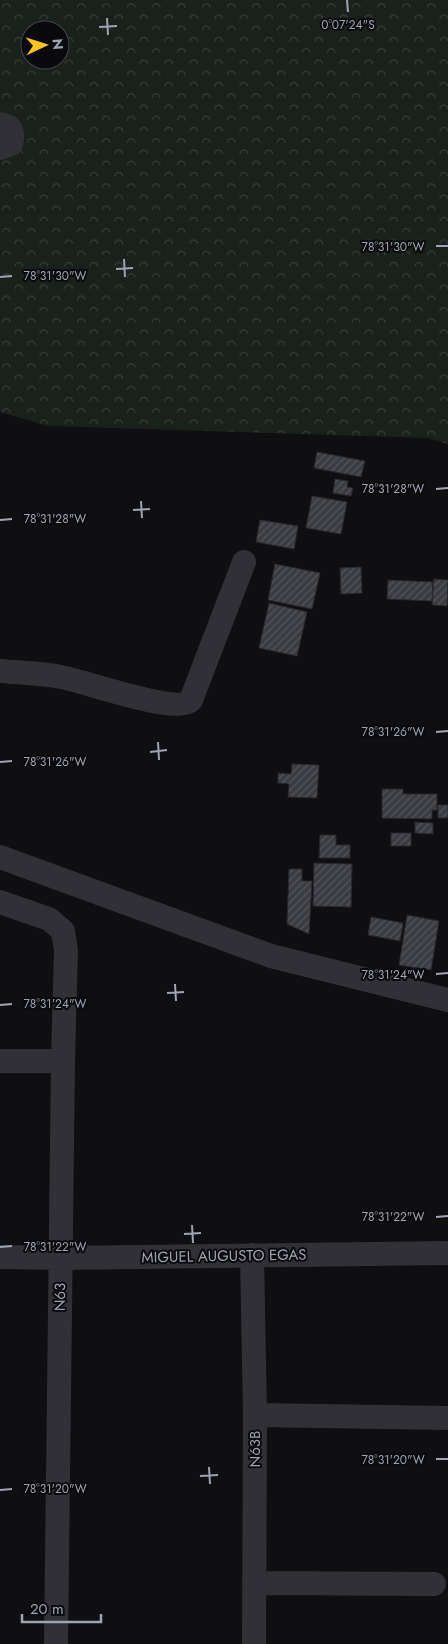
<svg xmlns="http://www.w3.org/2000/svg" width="448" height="1644" font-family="Jost,sans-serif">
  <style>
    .forest { fill: url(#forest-crowns); fill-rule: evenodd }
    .building { fill: url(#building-hatch); stroke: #29292d }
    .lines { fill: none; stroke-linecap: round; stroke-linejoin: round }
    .street { stroke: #303036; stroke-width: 24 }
    .ticks { fill: none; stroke: #9fa3b3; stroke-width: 2 }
    .labels { text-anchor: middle; stroke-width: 4; stroke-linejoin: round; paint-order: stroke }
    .street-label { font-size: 15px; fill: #9fa3b3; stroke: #0a0a0c }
    .ticks-label { font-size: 12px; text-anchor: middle; fill: #9fa3b3; stroke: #0a0a0c; stroke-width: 4; stroke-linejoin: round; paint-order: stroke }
  </style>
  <defs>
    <pattern id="forest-crowns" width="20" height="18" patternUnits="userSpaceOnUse" patternTransform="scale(1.25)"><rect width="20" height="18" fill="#19211b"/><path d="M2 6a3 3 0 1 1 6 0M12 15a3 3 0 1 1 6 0" fill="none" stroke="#373e3a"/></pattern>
    <pattern id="building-hatch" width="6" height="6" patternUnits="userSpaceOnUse" patternTransform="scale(1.25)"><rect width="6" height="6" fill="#3b3c41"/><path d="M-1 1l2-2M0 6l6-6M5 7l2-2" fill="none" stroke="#54555a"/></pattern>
  </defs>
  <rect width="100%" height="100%" fill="#0f0f11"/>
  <path class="forest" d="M 0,0 L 448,0 L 448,444 L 427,438 L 48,426 L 0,412 ZM 30,30 L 60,30 L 60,60 L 30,60 Z"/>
  <path class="building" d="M 317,452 L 365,461 L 361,477 L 314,468 Z
    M 335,479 L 348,481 L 347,487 L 353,488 L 351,496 L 333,493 Z
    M 312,496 L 347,502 L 341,534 L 306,528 Z
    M 260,520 L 298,526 L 294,549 L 256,542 Z
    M 275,564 L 320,573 L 312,609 L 268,600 Z
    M 361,567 L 362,593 L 341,594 L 340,568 Z
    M 434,579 L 448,580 L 447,606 L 432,605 Z
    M 388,580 L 433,582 L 432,601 L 387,599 Z
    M 269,603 L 307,612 L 297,656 L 259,648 Z
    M 292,764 L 319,765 L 317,798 L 288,797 L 289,784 L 278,783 L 278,773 L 291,774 Z
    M 382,789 L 403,789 L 403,794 L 437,794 L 437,810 L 432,810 L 432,819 L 382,818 Z
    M 438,805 L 448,805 L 448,818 L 438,818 Z
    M 415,822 L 433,823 L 433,834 L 415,833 Z
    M 391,833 L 411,833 L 411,846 L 391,846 Z
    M 320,835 L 336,835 L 336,845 L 350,845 L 350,858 L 319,858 Z
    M 314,863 L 352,864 L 351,907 L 313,906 Z
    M 289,869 L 302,869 L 302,881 L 312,881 L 309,934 L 287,924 Z
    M 407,915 L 439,921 L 431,970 L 399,965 Z
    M 371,917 L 403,923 L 400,941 L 368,935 Z"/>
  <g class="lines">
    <path class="street" d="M 0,124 L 9,127 C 13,133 13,137 11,144 L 0,148
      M 0,671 C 20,673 41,673 61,677 C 84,681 176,715 191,700 L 244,562
      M 0,857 L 271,956 L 448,1000
      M 0,902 L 49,919 L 63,931 L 66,950 L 63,1061 L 56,1644
      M 0,1061 L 63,1061
      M 252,1255 L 255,1415 L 254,1644
      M 0,1257 L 61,1258 L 448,1253
      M 255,1415 L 448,1418
      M 254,1583 L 434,1584"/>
  </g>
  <path class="ticks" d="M 347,0 L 348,12M 107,18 L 108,35M 99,27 L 117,26M 436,246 L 448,246M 124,259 L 125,277M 116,269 L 133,268M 0,277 L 12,276M 436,489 L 448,488M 141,501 L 142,518M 133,510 L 150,509M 0,520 L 12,519M 436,732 L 448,731M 158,742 L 159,760M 150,752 L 167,750M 0,762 L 12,761M 436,974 L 448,973M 175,984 L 176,1001M 167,993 L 184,992M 0,1005 L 12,1004M 436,1217 L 448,1216M 192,1225 L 193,1243M 184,1234 L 201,1233M 0,1247 L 12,1246M 436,1459 L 448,1459M 209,1467 L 210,1484M 200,1476 L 218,1475M 0,1490 L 12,1489"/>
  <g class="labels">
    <g class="street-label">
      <text transform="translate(224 1256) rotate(-1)" y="5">MIGUEL AUGUSTO EGAS</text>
      <text transform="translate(60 1297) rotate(-89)" y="5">N63</text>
      <text transform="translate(255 1449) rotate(-90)" y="5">N63B</text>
    </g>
  </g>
  <g class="ticks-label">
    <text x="348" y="29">0°07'24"S</text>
    <text x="393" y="251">78°31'30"W</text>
    <text x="55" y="280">78°31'30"W</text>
    <text x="393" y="493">78°31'28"W</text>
    <text x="55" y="523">78°31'28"W</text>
    <text x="393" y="736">78°31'26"W</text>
    <text x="55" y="766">78°31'26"W</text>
    <text x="393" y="979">78°31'24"W</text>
    <text x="55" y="1008">78°31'24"W</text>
    <text x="393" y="1221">78°31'22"W</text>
    <text x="55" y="1251">78°31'22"W</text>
    <text x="393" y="1464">78°31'20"W</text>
    <text x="55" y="1493">78°31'20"W</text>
  </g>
  <g transform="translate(45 45) rotate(86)"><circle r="24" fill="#0a0a0c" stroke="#46474f"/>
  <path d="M0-4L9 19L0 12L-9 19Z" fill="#ffc619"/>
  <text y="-8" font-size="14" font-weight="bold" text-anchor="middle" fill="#9fa3b3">N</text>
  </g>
  <path d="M22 1614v8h79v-8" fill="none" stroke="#9fa3b3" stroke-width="2.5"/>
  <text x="30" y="1614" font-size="15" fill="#9fa3b3" stroke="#0a0a0c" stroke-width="4" paint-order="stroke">20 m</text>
</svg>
